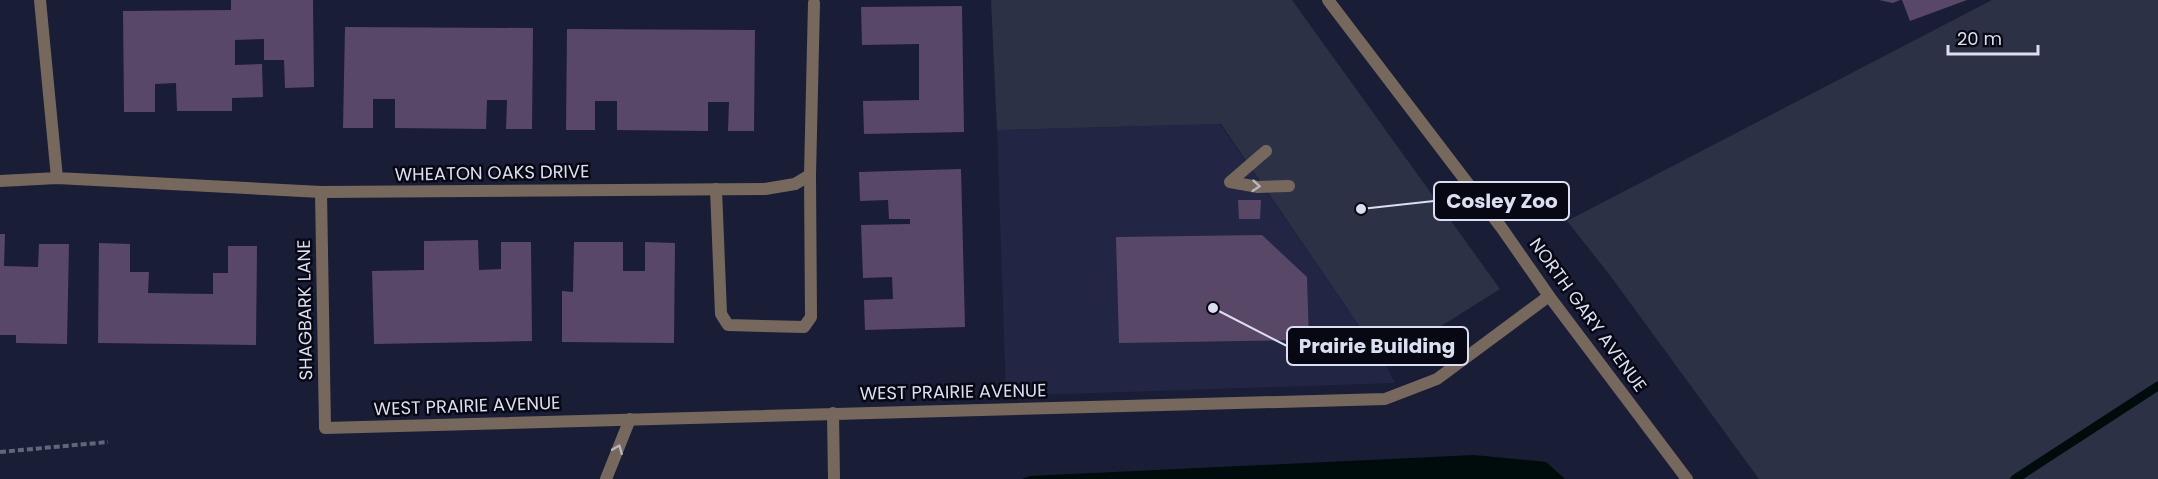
<svg xmlns="http://www.w3.org/2000/svg" width="2158" height="479" font-family="Poppins,sans-serif">
  <style>
    .built { fill: #222544 }
    .green { fill: #2d3145 }
    .water { fill: #000b0c }
    .lines { fill: none; stroke-linecap: round; stroke-linejoin: round }
    .stream { stroke: #000b0c; stroke-width: 9 }
    .building { fill: #594767 }
    .path { stroke: #62667c; stroke-width: 4; stroke-dasharray: 6 3; stroke-linecap: butt }
    .service { stroke: #77685d; stroke-width: 12 }
    .minor { stroke: #77685d; stroke-width: 12 }
    .tertiary { stroke: #77685d; stroke-width: 12 }
    .oneway { stroke: #b8b5bd }
    .labels { text-anchor: middle; stroke-width: 5; stroke-linejoin: round; paint-order: stroke }
    .street-label { font-size: 18px; fill: #dbdff0; stroke: #070813 }
    .leader { fill: none; stroke: #dbdff0; stroke-width: 2 }
    .callout-dot { fill: #dbdff0; stroke: #070813; stroke-width: 2 }
    .callout { fill: #070813; stroke: #dbdff0; stroke-width: 2 }
    .callout-label { font-size: 20px; text-anchor: middle; font-weight: bold; fill: #dbdff0 }
  </style>
  <rect width="100%" height="100%" fill="#1a1d36"/>
  <path class="built" d="M 1220,124 L 1384,362 L 1395,383 L 1006,396 L 997,130 Z"/>
  <path class="green" d="M 991,0 L 1292,0 L 1500,289 L 1384,362 L 1221,124 L 997,130 Z
    M 1992,0 L 2158,0 L 2158,479 L 1759,479 L 1609,274 L 1567,221 Z"/>
  <path class="water" d="M 1474,455 L 1546,462 L 1565,479 L 1022,479 L 1030,476 Z"/>
  <g class="lines">
    <path class="stream" d="M 2015,479 L 2158,386"/>
  </g>
  <path class="building" d="M 231,0 L 313,0 L 314,87 L 285,88 L 284,60 L 264,60 L 264,39 L 235,40 L 235,65 L 262,64 L 263,97 L 232,98 L 232,111 L 177,111 L 176,83 L 155,84 L 155,112 L 124,112 L 123,11 L 231,10 Z
    M 1879,0 L 1900,0 L 1893,3 Z
    M 1902,0 L 1967,0 L 1910,21 Z
    M 962,6 L 964,132 L 864,134 L 863,101 L 919,100 L 919,44 L 862,45 L 861,7 Z
    M 345,27 L 533,28 L 532,129 L 506,129 L 507,100 L 487,100 L 486,129 L 395,128 L 395,99 L 373,99 L 373,128 L 343,128 Z
    M 567,29 L 755,30 L 754,131 L 728,131 L 729,102 L 708,102 L 708,131 L 617,130 L 617,101 L 595,101 L 595,130 L 566,130 Z
    M 961,169 L 965,327 L 865,330 L 864,300 L 893,299 L 892,277 L 863,278 L 861,225 L 910,224 L 910,219 L 889,219 L 888,200 L 860,201 L 859,172 Z
    M 1238,200 L 1261,200 L 1260,219 L 1239,219 Z
    M 0,234 L 5,234 L 4,266 L 38,267 L 39,244 L 69,244 L 67,344 L 16,343 L 16,335 L 0,335 Z
    M 1262,235 L 1307,277 L 1309,340 L 1119,343 L 1116,237 Z
    M 478,240 L 479,270 L 501,269 L 501,242 L 531,242 L 532,341 L 374,344 L 372,271 L 424,270 L 424,241 Z
    M 574,242 L 623,242 L 623,271 L 645,271 L 645,242 L 675,243 L 674,343 L 562,342 L 562,291 L 573,292 Z
    M 99,243 L 130,244 L 130,272 L 149,272 L 148,293 L 213,294 L 213,273 L 228,273 L 228,246 L 257,246 L 256,345 L 98,343 Z"/>
  <g class="lines">
    <path class="path" d="M 0,452 L 108,442"/>
    <path class="service" d="M 1266,151 L 1230,182 L 1258,187 L 1289,186
      M 716,189 L 721,314 L 728,325 L 804,327 L 811,317 L 810,175
      M 606,479 L 630,419"/>
    <path class="minor" d="M 40,0 L 57,178
      M 0,181 L 57,178 L 321,192 L 765,189 L 795,184 L 810,175 L 814,3
      M 321,192 L 325,428 L 1385,399 L 1437,379 L 1549,296
      M 833,413 L 834,479"/>
    <path class="tertiary" d="M 1328,0 L 1501,227 L 1549,296 L 1687,479"/>
  </g>
  <defs><path id="oneway-chevron" d="M-2-3.5L2.5 0L-2 3.5" fill="none" stroke-width="1.6" stroke-linecap="round" stroke-linejoin="round" transform="scale(1.5)"/></defs>
  <g class="oneway">
    <use href="#oneway-chevron" transform="translate(1256 186) rotate(5)"/>
    <use href="#oneway-chevron" transform="translate(618 449) rotate(-68)"/>
  </g>
  <g class="labels">
    <g class="street-label">
      <text transform="translate(492 173) rotate(-1)" y="6">WHEATON OAKS DRIVE</text>
      <text transform="translate(305 310) rotate(-91)" y="6">SHAGBARK LANE</text>
      <text transform="translate(1588 315) rotate(54)" y="6">NORTH GARY AVENUE</text>
      <text transform="translate(953 392) rotate(-1)" y="6">WEST PRAIRIE AVENUE</text>
      <text transform="translate(467 406) rotate(-2)" y="6">WEST PRAIRIE AVENUE</text>
    </g>
  </g>
  <path class="leader" d="M1361 209L1434 201M1213 308L1287 346"/>
  <g class="callout-dot">
    <circle cx="1361" cy="209" r="6"/>
    <circle cx="1213" cy="308" r="6"/>
  </g>
  <g class="callout">
    <rect x="1434" y="182" width="135" height="38" rx="6"/>
    <rect x="1287" y="327" width="181" height="38" rx="6"/>
  </g>
  <g class="callout-label">
    <text x="1502" y="208">Cosley Zoo</text>
    <text x="1377" y="353">Prairie Building</text>
  </g>
  <path d="M1948 45v9h90v-9" fill="none" stroke="#dbdff0" stroke-width="3"/>
  <text x="1957" y="45" font-size="18" fill="#dbdff0" stroke="#070813" stroke-width="4.5" paint-order="stroke">20 m</text>
</svg>
